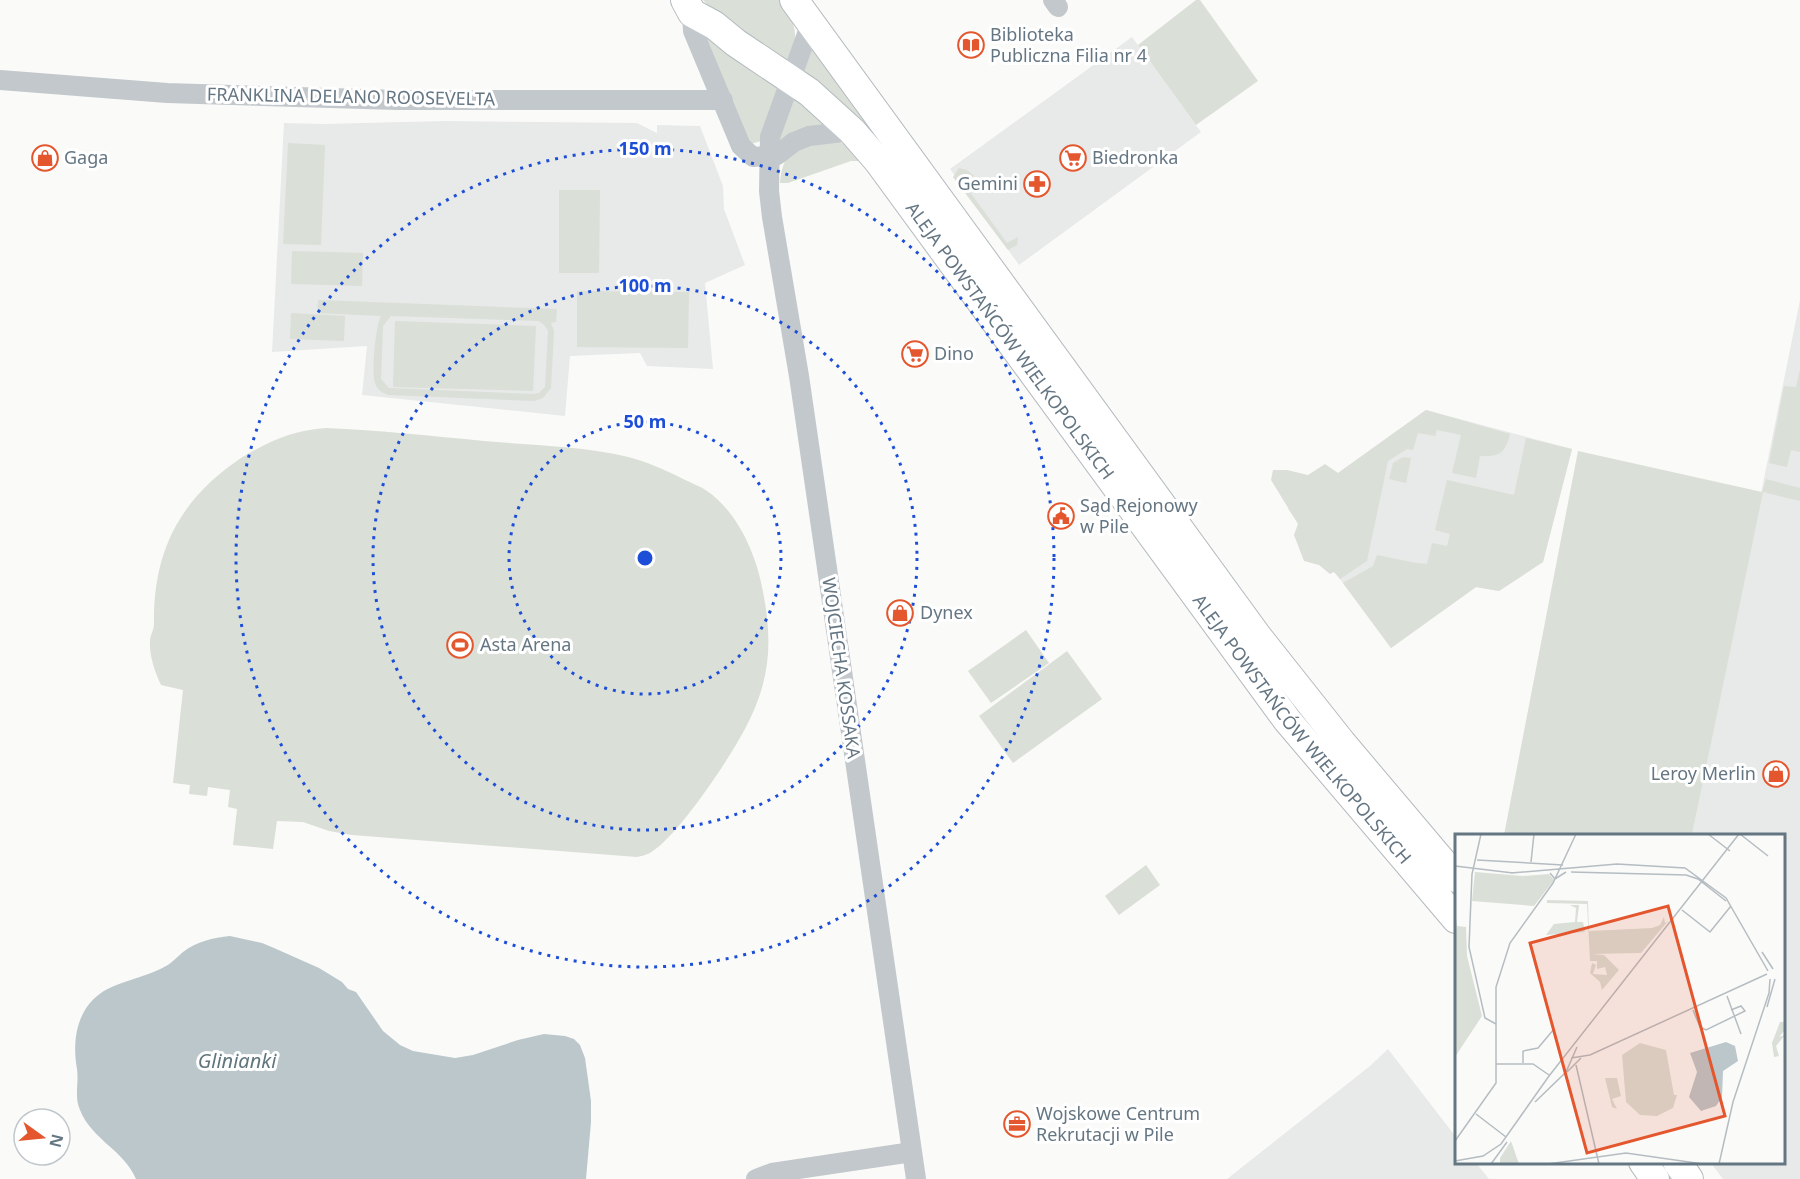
<svg xmlns="http://www.w3.org/2000/svg" width="1800" height="1179" font-family="'Noto Sans',sans-serif">
  <style>
    .built { fill: #e8e9e9 }
    .green { fill: #dadfd7; fill-rule: evenodd }
    .water { fill: #bbc7cb }
    .lines { fill: none; stroke-linecap: round; stroke-linejoin: round }
    .secondary-casing { stroke: #b3babf; stroke-width: 30 }
    .minor { stroke: #c3c8cc; stroke-width: 20 }
    .secondary { stroke: #fff; stroke-width: 28 }
    .ring { fill: none; stroke: #1d4ed8; stroke-width: 3; stroke-dasharray: 3 6 }
    .labels { text-anchor: middle; stroke-width: 6; stroke-linejoin: round; paint-order: stroke }
    .poi-label { font-size: 18px; fill: #657683; stroke: #fff; text-anchor: start }
    .street-label { font-size: 18px; fill: #657683; stroke: #fff }
    .water-label { font-size: 20px; font-style: italic; fill: #60757c; stroke: #fff }
    .inset-road { fill: none; stroke: #b5bdc2; stroke-width: 1.5 }
    .view { fill: #e4572e; fill-opacity: 0.15; stroke: #e4572e; stroke-width: 3 }
    .inset-edge { fill: none; stroke: #657683; stroke-width: 3 }
    .centre { fill: #1d4ed8; stroke: #fff; stroke-width: 3 }
    .ring-label { font-size: 18px; text-anchor: middle; font-weight: bold; fill: #1d4ed8; stroke: #fff; stroke-width: 6; stroke-linejoin: round; paint-order: stroke }
  </style>
  <rect width="100%" height="100%" fill="#fafaf8"/>
  <path class="built" d="M 1132,37 L 1201,132 L 1019,265 L 950,169 Z
    M 445,121 L 637,123 L 657,133 L 657,125 L 700,126 L 723,186 L 724,209 L 745,265 L 705,283 L 713,369 L 647,366 L 640,353 L 570,356 L 565,416 L 362,395 L 367,346 L 272,352 L 284,123 L 322,124 Z
    M 1800,300 L 1800,1179 L 1723,1179 L 1711,1163 L 1784,1162 L 1784,836 L 1692,836 Z
    M 1426,410 L 1572,449 L 1543,562 L 1499,591 L 1476,587 L 1391,648 L 1288,509 Z
    M 1388,1049 L 1456,1137 L 1456,1162 L 1476,1163 L 1489,1179 L 1227,1179 L 1370,1066 Z"/>
  <path class="green" d="M 703,0 L 782,0 C 798,30 798,33 789,66 L 716,14 Z
    M 1196,0 L 1200,0 L 1258,81 L 1196,125 L 1138,45 Z
    M 701,27 L 781,85 L 761,141 L 751,144 L 748,139 Z
    M 811,44 L 887,146 L 882,150 L 802,75 Z
    M 793,96 L 833,125 L 777,146 Z
    M 840,142 L 846,145 L 864,161 L 851,161 L 788,183 L 780,183 C 784,141 805,145 840,142 Z
    M 288,143 L 325,145 L 321,245 L 283,244 Z
    M 959,168 L 967,170 L 974,176 L 964,184 L 1007,243 L 1018,237 L 1017,245 L 1008,250 L 953,177 Z
    M 559,190 L 600,190 L 599,273 L 559,273 Z
    M 292,251 L 363,253 L 362,286 L 291,284 Z
    M 577,291 L 689,292 L 688,348 L 577,347 Z
    M 318,300 L 557,309 L 556,322 L 551,323 L 554,331 L 551,388 L 543,398 L 534,401 L 389,395 C 383,393 377,390 375,383 C 371,372 376,325 381,316 L 317,313 ZM 391,316 L 539,321 L 545,326 L 548,331 L 545,387 L 539,393 L 533,394 L 389,388 L 381,379 L 383,326 Z
    M 291,313 L 345,316 L 344,341 L 290,339 Z
    M 395,321 L 536,326 L 533,391 L 393,387 Z
    M 1800,369 L 1800,452 L 1791,450 L 1787,467 L 1769,463 L 1784,386 L 1796,387 Z
    M 1426,410 L 1510,434 C 1505,453 1500,457 1480,456 L 1476,478 L 1452,473 L 1461,435 L 1437,430 L 1435,436 L 1418,433 L 1413,450 L 1407,449 L 1388,461 L 1367,561 L 1340,579 L 1334,572 L 1330,574 L 1319,565 L 1304,561 L 1294,535 L 1298,524 L 1271,480 L 1273,470 L 1287,470 L 1308,475 L 1325,464 L 1338,473 Z
    M 326,428 C 379,430 432,436 484,441 C 528,445 582,446 624,456 C 645,461 664,469 683,479 C 691,483 700,486 707,491 C 738,512 757,556 763,592 C 774,647 769,687 741,736 C 725,765 677,837 650,853 C 646,855 641,856 637,857 L 352,835 L 329,831 L 303,822 L 277,821 L 273,849 L 233,845 L 237,809 L 228,807 L 230,790 L 208,787 L 207,796 L 189,794 L 190,785 L 173,783 L 183,690 L 161,685 C 155,672 149,656 150,641 C 150,635 154,630 154,624 C 153,551 180,499 241,458 C 269,441 294,430 326,428 Z
    M 1526,438 L 1572,449 L 1543,562 L 1499,591 L 1476,587 L 1391,648 L 1343,583 L 1373,566 L 1377,555 L 1416,563 L 1427,564 L 1432,543 L 1447,546 L 1450,534 L 1435,530 L 1447,480 L 1514,495 Z
    M 1578,451 L 1762,492 L 1766,479 L 1800,488 L 1800,501 L 1763,492 L 1692,835 L 1504,835 Z
    M 1403,457 L 1411,458 L 1406,483 L 1389,479 L 1393,463 Z
    M 1026,630 L 1049,663 L 991,703 L 968,671 Z
    M 1067,651 L 1102,699 L 1013,763 L 979,716 Z
    M 1146,865 L 1160,885 L 1119,915 L 1105,896 Z"/>
  <path class="water" d="M 230,936 L 262,943 L 274,948 L 319,968 L 342,982 L 348,989 L 356,992 L 383,1031 L 400,1045 L 413,1051 L 455,1058 L 473,1055 L 518,1040 L 544,1034 L 565,1036 L 574,1039 L 580,1045 L 585,1058 L 591,1101 L 591,1122 L 586,1179 L 136,1179 C 124,1150 92,1140 80,1110 C 74,1096 79,1084 77,1069 C 71,1035 79,1000 114,986 C 131,979 150,975 166,966 C 172,963 177,957 183,952 C 197,941 213,938 230,936 Z"/>
  <g class="lines">
    <g class="secondary-casing">
      <g id="secondary">
        <path id="s1" d="M 685,0 L 692,13 L 714,25 L 736,43 L 809,92 L 852,131 L 878,161 L 1287,720 L 1456,919"/>
        <path d="M 794,0 L 1258,637 L 1342,743 L 1456,878"/>
        <path d="M 1643,1162 L 1655,1179"/>
        <path d="M 1677,1162 L 1689,1179"/>
      </g>
    </g>
    <path class="minor" d="M 1053,0 L 1058,7
      M 692,13 L 693,31 L 741,146 L 753,157 L 777,155 L 794,142 L 809,136 L 852,131
      M 811,23 L 770,137 L 769,191 L 772,217 L 799,376 L 916,1179
      M 0,80 L 167,93 L 398,100 L 723,100
      M 756,1179 L 772,1173 L 912,1152"/>
    <use href="#secondary" class="secondary"/>
  </g>
  <g class="ring">
    <circle cx="645" cy="558" r="136"/>
    <circle cx="645" cy="558" r="272"/>
    <circle cx="645" cy="558" r="409"/>
  </g>
  <defs>
    <g id="library-ring" transform="scale(1.35)"><circle r="9.5" fill="#fff" stroke="#e4572e" stroke-width="1.5"/><path d="M-6-4Q-3-5.5-.7-3.5V5Q-3 3-6 4ZM6-4Q3-5.5 .7-3.5V5Q3 3 6 4Z" fill="#e4572e"/></g>
    <g id="shop-ring" transform="scale(1.35)"><circle r="9.5" fill="#fff" stroke="#e4572e" stroke-width="1.5"/><path d="M-5-2.5h2.3a2.7 3.5 0 0 1 5.4 0H5L5.5 6h-11ZM-1.5-2.5h3a1.5 2.3 0 0 0-3 0Z" fill="#e4572e"/></g>
    <g id="supermarket-ring" transform="scale(1.35)"><circle r="9.5" fill="#fff" stroke="#e4572e" stroke-width="1.5"/><path d="M-6-5.5h2.5l.6 2H6L4.5 2H-2.5L-4.4-4H-6ZM-1.5 3.2a1.3 1.3 0 1 0 .1 0ZM3 3.2a1.3 1.3 0 1 0 .1 0Z" fill="#e4572e"/></g>
    <g id="pharmacy-ring" transform="scale(1.35)"><circle r="9.5" fill="#fff" stroke="#e4572e" stroke-width="1.5"/><path d="M-2-6h4v4h4v4h-4v4h-4v-4h-4v-4h4Z" fill="#e4572e"/></g>
    <g id="civic-ring" transform="scale(1.35)"><circle r="9.5" fill="#fff" stroke="#e4572e" stroke-width="1.5"/><path d="M-.6-6.5H3V-4.5H.6V-3L4-1V1h2V6H-6V1h2V-1L-.6-3ZM-1.2 2.5V6h2.4V2.5Z" fill="#e4572e"/></g>
    <g id="stadium-ring" transform="scale(1.35)"><circle r="9.5" fill="#fff" stroke="#e4572e" stroke-width="1.5"/><path d="M0-5a6.5 5 0 1 0 0 10a6.5 5 0 1 0 0-10ZM-3.5-1.8h7v3.6h-7Z" fill="#e4572e"/></g>
    <g id="office-ring" transform="scale(1.35)"><circle r="9.5" fill="#fff" stroke="#e4572e" stroke-width="1.5"/><path d="M-6-3h4V-5.5h4V-3h4V5H-6ZM-1-4.5V-3h2v-1.5ZM-6 0V1H6V0Z" fill="#e4572e"/></g>
  </defs>
  <g fill-rule="evenodd">
    <use href="#library-ring" x="971" y="45"/>
    <use href="#shop-ring" x="45" y="158"/>
    <use href="#supermarket-ring" x="1073" y="158"/>
    <use href="#pharmacy-ring" x="1037" y="184"/>
    <use href="#supermarket-ring" x="915" y="354"/>
    <use href="#civic-ring" x="1061" y="516"/>
    <use href="#shop-ring" x="900" y="613"/>
    <use href="#stadium-ring" x="460" y="645"/>
    <use href="#shop-ring" x="1776" y="774"/>
    <use href="#office-ring" x="1017" y="1124"/>
  </g>
  <g class="labels">
    <g class="poi-label">
      <text x="990" y="41">Biblioteka<tspan x="990" dy="21">Publiczna Filia nr 4</tspan></text>
      <text x="64" y="164">Gaga</text>
      <text x="1092" y="164">Biedronka</text>
      <text x="1018" y="190" text-anchor="end">Gemini</text>
      <text x="934" y="360">Dino</text>
      <text x="1080" y="512">Sąd Rejonowy<tspan x="1080" dy="21">w Pile</tspan></text>
      <text x="920" y="619">Dynex</text>
      <text x="480" y="651">Asta Arena</text>
      <text x="1756" y="780" text-anchor="end">Leroy Merlin</text>
      <text x="1036" y="1120">Wojskowe Centrum<tspan x="1036" dy="21">Rekrutacji w Pile</tspan></text>
    </g>
    <g class="street-label">
      <text transform="translate(351 97) rotate(1)" y="6">FRANKLINA DELANO ROOSEVELTA</text>
      <text dy="6" stroke="none"><textPath href="#s1" startOffset="477">ALEJA POWSTAŃCÓW WIELKOPOLSKICH</textPath></text>
      <text transform="translate(841 668) rotate(82)" y="6">WOJCIECHA KOSSAKA</text>
      <text dy="6" stroke="none"><textPath href="#s1" startOffset="963">ALEJA POWSTAŃCÓW WIELKOPOLSKICH</textPath></text>
    </g>
    <g class="water-label">
      <text x="237" y="1068">Glinianki</text>
    </g>
  </g>
  <g transform="translate(1455 834)">
    <rect width="330" height="330" fill="#fafaf8"/>
    <path d="M 20,38 L 68,42 L 94,40 L 99,46 L 79,72 L 17,67 ZM 92,66 L 133,67 L 134,97 L 197,94 L 205,91 L 209,83 L 210,89 L 213,87 L 186,119 L 137,120 L 149,121 L 164,136 L 147,156 L 145,148 L 135,139 L 137,129 L 141,131 L 138,140 L 152,141 L 150,133 L 142,135 L 142,127 L 135,127 L 132,70 L 92,69 ZM 115,71 L 124,71 L 122,88 L 128,88 L 130,98 L 91,101 L 99,90 L 120,88 L 121,74 ZM 0,78 L 2,92 L 11,93 L 12,122 L 27,182 L 0,223 ZM 325,188 L 330,188 L 330,196 L 324,203 L 330,201 L 321,212 L 324,222 L 319,223 L 317,209 ZM 185,209 L 211,216 L 219,261 L 222,261 L 218,274 L 202,282 L 185,281 L 171,268 L 167,221 ZM 150,244 L 162,244 L 166,262 L 157,265 L 162,275 L 157,273 ZM 56,307 L 64,330 L 45,330 L 45,324 Z" fill="#dadfd7"/>
    <path d="M 271,208 L 280,212 L 283,227 L 268,237 L 267,263 L 261,272 L 246,277 L 234,263 L 242,238 L 235,219 Z" fill="#bbc7cb"/>
    <path class="inset-road" d="M 26,0 L 17,40 L 14,113 L 30,184 L 41,190M 253,0 L 275,17M 285,0 L 313,22M 22,26 L 108,31M 76,28 L 79,0M 0,32 L 58,39M 116,38 L 231,41 L 243,45 L 271,67M 56,39 L 162,30 L 230,34 L 271,64 L 313,137M 95,39 L 100,45 L 111,38M 227,76 L 255,98 L 276,72M 307,118 L 318,135M 272,162 L 286,200M 312,173 L 320,145M 238,176 L 245,193 L 251,196 L 290,177 L 286,172 L 276,176M 116,224 L 135,221 L 312,140M 68,229 L 68,217 L 83,214 L 99,195M 41,230 L 78,230 L 94,241M 121,231 L 144,330M 112,238 L 126,224M 80,268 L 111,238 L 122,213M 21,280 L 51,303M 0,307 L 41,249 L 41,153 L 55,109 L 98,49 L 121,0M 0,327 L 28,322 L 46,310 L 94,242 L 284,0M 36,330 L 52,308M 93,330 L 171,319 L 248,330M 264,330 L 278,268 L 314,159 L 315,145"/>
    <path class="view" d="M 213,72 L 270,282 L 132,319 L 75,109 Z"/>
    <rect width="330" height="330" class="inset-edge"/>
  </g>
  <circle cx="645" cy="558" r="9" class="centre"/>
  <g class="ring-label">
    <text x="645" y="155">150 m</text>
    <text x="645" y="292">100 m</text>
    <text x="645" y="428">50 m</text>
  </g>
  <g transform="translate(42 1137) rotate(105)"><circle r="28" fill="#ffffff" stroke="#c1c8cd" stroke-width="1.5"/>
  <path d="M0-4.5L10 22L0 15L-10 22Z" fill="#e4572e"/>
  <text y="-9" font-size="16" font-weight="bold" text-anchor="middle" fill="#657683">N</text>
  </g>
</svg>
